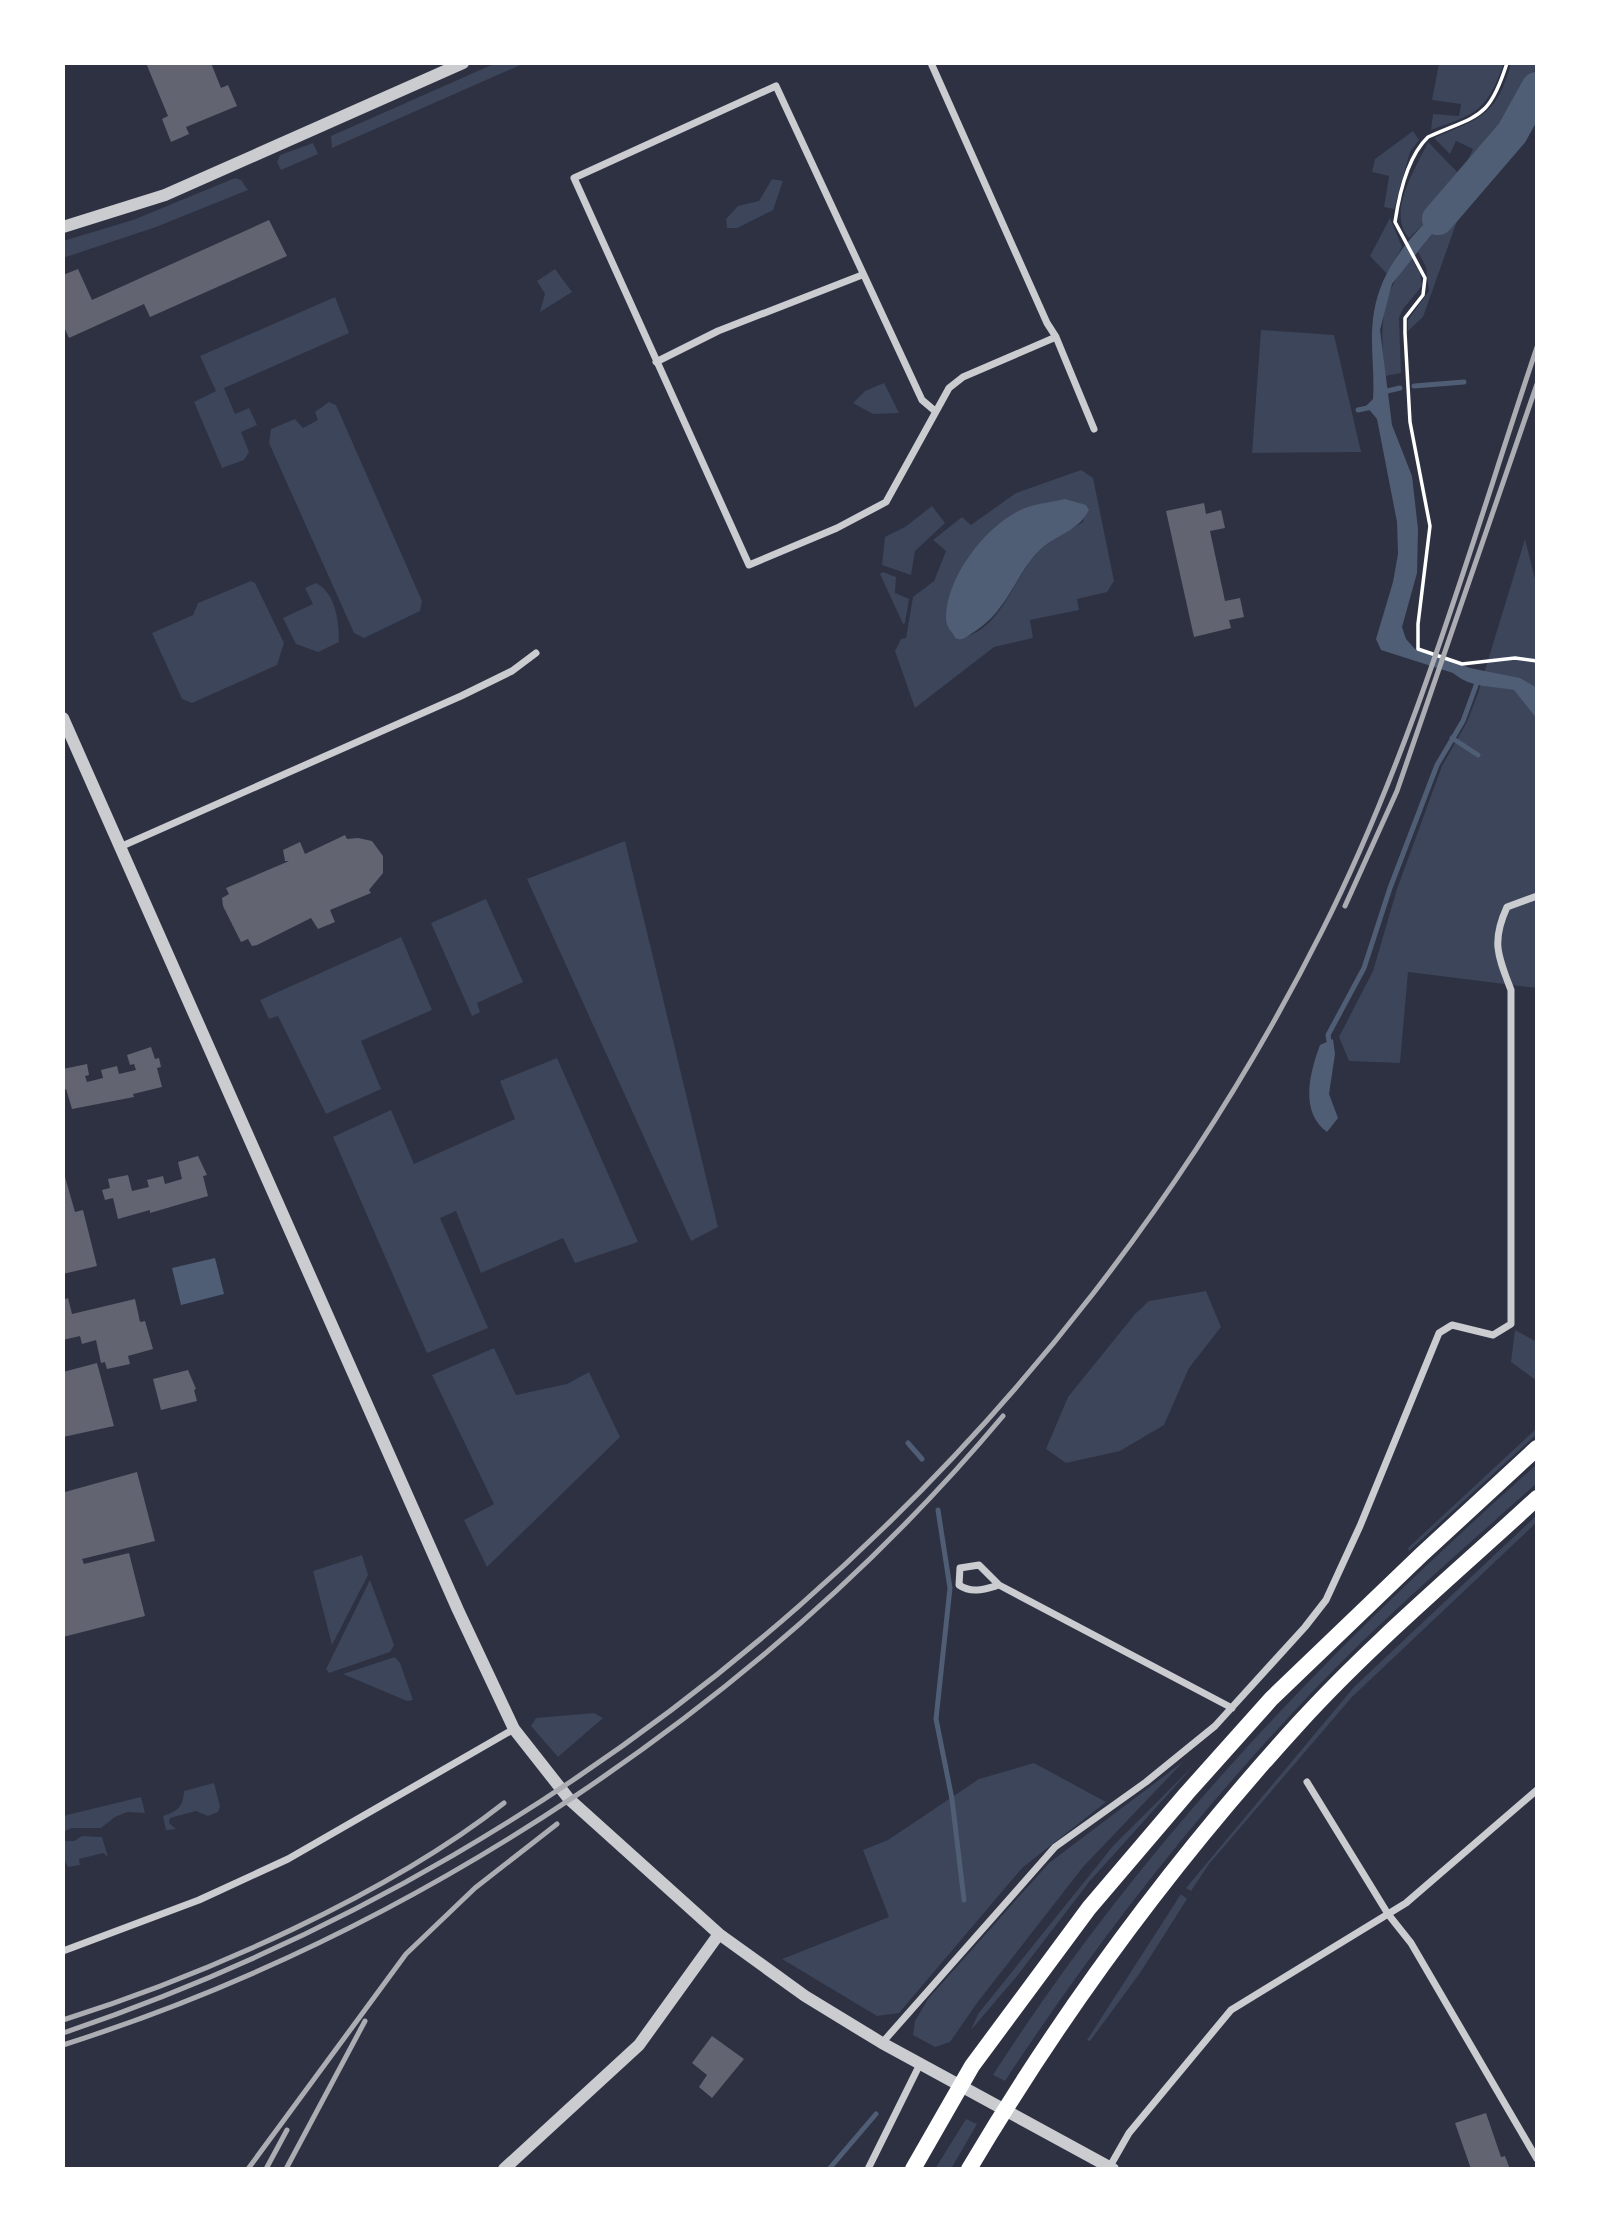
<svg xmlns="http://www.w3.org/2000/svg" width="1600" height="2232" font-family="'Nunito Sans',sans-serif">
  <style>
    .green { fill: #3c4559; fill-rule: evenodd }
    .water { fill: #4f5d75 }
    .lines { fill: none; stroke-linecap: round; stroke-linejoin: round }
    .stream { stroke: #4f5d75; stroke-width: 5 }
    .river { stroke: #4f5d75; stroke-width: 32 }
    .building { fill: #626471 }
    .path { stroke: #fff; stroke-width: 3.5 }
    .minor { stroke: #caccd0; stroke-width: 7 }
    .tertiary { stroke: #caccd0; stroke-width: 12 }
    .trunk { stroke: #fff; stroke-width: 16 }
    .rail { stroke: #abadb3; stroke-width: 5 }
  </style>
  <rect width="100%" height="100%" fill="#2d3142"/>
  <path class="green" d="M 496,63 L 525,63 L 332,148 L 331,136 Z
    M 1439,63 L 1504,63 C 1486,112 1478,113 1431,130 L 1433,114 L 1459,116 L 1461,104 L 1432,100 Z
    M 1511,63 L 1536,63 C 1528,111 1502,139 1469,173 L 1464,169 L 1473,149 L 1456,141 L 1450,154 L 1434,138 C 1480,118 1497,116 1511,63 Z
    M 1413,131 L 1419,140 L 1410,152 L 1394,209 L 1384,207 L 1389,176 L 1372,172 L 1375,159 Z
    M 1428,142 L 1465,180 L 1463,185 L 1409,238 C 1386,213 1416,168 1428,142 Z
    M 313,143 L 318,154 L 281,170 L 277,162 L 280,155 Z
    M 235,178 L 241,180 L 248,190 L 156,227 L 63,258 L 63,241 L 133,220 Z
    M 772,179 L 783,181 L 773,210 L 737,228 L 727,228 L 726,219 L 738,206 L 759,201 Z
    M 1472,190 L 1462,207 L 1423,317 L 1408,331 L 1408,320 L 1429,291 L 1426,267 L 1418,252 L 1461,198 Z
    M 1390,218 L 1402,247 L 1387,274 L 1370,256 Z
    M 1411,258 L 1420,273 L 1422,286 L 1403,309 L 1399,318 L 1401,373 L 1385,376 C 1380,331 1379,294 1411,258 Z
    M 555,269 L 572,292 L 540,312 L 545,294 L 537,281 Z
    M 335,297 L 349,333 L 224,388 L 235,414 L 249,408 L 257,425 L 241,432 L 249,452 L 244,460 L 222,468 L 194,402 L 216,391 L 200,356 Z
    M 1261,330 L 1334,335 L 1361,452 L 1252,453 Z
    M 884,383 L 899,413 L 873,414 L 853,403 L 865,391 Z
    M 329,402 L 336,405 L 422,601 L 420,611 L 364,638 L 354,633 L 269,443 L 271,429 L 295,419 L 303,428 L 318,420 L 315,412 Z
    M 1081,470 L 1093,478 L 1114,581 L 1107,592 L 1077,599 L 1079,610 L 1030,620 L 1033,638 L 994,647 L 915,708 L 895,651 L 901,639 L 906,638 L 913,597 L 934,581 L 946,551 L 933,540 L 962,517 L 971,525 L 1016,493 ZM 1086,505 L 1083,522 C 1070,530 1053,538 1042,548 C 1013,574 1001,637 955,638 L 952,633 Z
    M 932,506 L 945,523 L 915,551 L 911,575 L 882,565 L 885,537 L 905,527 Z
    M 1525,539 L 1537,587 L 1537,988 L 1408,972 L 1400,1063 L 1349,1061 L 1339,1037 L 1373,971 L 1397,889 L 1442,766 L 1467,722 L 1478,693 Z
    M 883,572 L 896,577 L 895,593 L 909,599 L 905,623 L 903,624 L 880,574 Z
    M 251,581 L 255,583 L 284,643 L 277,665 L 192,703 L 182,699 L 152,633 L 193,615 L 198,603 Z
    M 316,583 C 336,593 339,622 339,642 L 318,652 L 296,644 L 283,618 L 313,604 L 305,588 Z
    M 625,841 L 718,1227 L 691,1241 L 527,879 Z
    M 486,899 L 523,982 L 477,1003 L 480,1012 L 472,1016 L 431,923 Z
    M 401,937 L 432,1010 L 361,1041 L 381,1089 L 326,1114 L 278,1016 L 269,1019 L 260,1000 Z
    M 557,1058 L 638,1242 L 575,1263 L 563,1238 L 481,1273 L 456,1211 L 440,1218 L 488,1328 L 427,1353 L 333,1137 L 391,1110 L 414,1164 L 515,1119 L 500,1081 Z
    M 1206,1291 L 1221,1327 L 1189,1368 L 1164,1425 L 1120,1451 L 1066,1463 L 1046,1449 L 1068,1397 L 1135,1314 L 1149,1301 Z
    M 1515,1330 L 1537,1342 L 1537,1381 L 1511,1362 Z
    M 494,1348 L 516,1395 L 567,1384 L 589,1372 L 620,1437 L 487,1567 L 464,1520 L 494,1504 L 432,1375 Z
    M 1537,1428 L 1537,1434 L 1409,1551 L 1408,1548 Z
    M 1537,1464 L 1537,1483 C 1452,1559 1364,1634 1287,1719 C 1182,1832 1089,1953 1005,2081 L 993,2075 C 1143,1840 1331,1648 1537,1464 Z
    M 1537,1515 L 1537,1522 L 1352,1697 L 1209,1864 L 1191,1891 L 1186,1888 L 1354,1687 Z
    M 362,1555 L 368,1575 L 332,1645 L 313,1571 Z
    M 370,1580 L 394,1645 L 390,1652 L 329,1673 L 326,1669 Z
    M 395,1657 L 400,1663 L 413,1700 L 407,1701 L 343,1674 Z
    M 594,1713 L 603,1718 L 558,1757 L 531,1726 L 536,1718 Z
    M 1184,1761 L 1083,1867 L 977,2003 L 950,2042 L 935,2047 L 913,2035 L 915,2021 L 928,1999 L 1049,1863 Z
    M 1197,1762 L 1089,1882 L 1017,1976 L 971,2030 L 978,2014 L 1113,1846 Z
    M 1034,1763 L 1106,1802 L 1022,1868 L 899,2013 L 877,2016 L 782,1959 L 889,1917 L 863,1850 L 888,1840 L 979,1779 Z
    M 214,1783 L 220,1806 L 218,1812 L 208,1816 L 196,1811 L 170,1818 L 169,1823 L 176,1829 L 166,1830 L 163,1816 C 178,1811 183,1807 184,1791 Z
    M 141,1797 L 145,1813 L 127,1812 L 115,1817 L 101,1828 L 71,1828 L 63,1832 L 63,1816 Z
    M 82,1836 L 102,1837 L 108,1857 L 103,1853 L 79,1859 L 80,1865 L 68,1867 L 63,1857 L 63,1841 L 74,1841 Z
    M 1181,1894 L 1187,1899 L 1140,1973 L 1090,2041 L 1087,2040 Z
    M 966,2119 L 977,2124 L 951,2169 L 935,2169 Z"/>
  <path class="water" d="M 1537,63 L 1537,94 L 1518,128 L 1477,181 L 1469,173 C 1493,148 1520,124 1531,90 C 1534,81 1534,71 1537,63 Z
    M 1463,185 L 1472,190 L 1461,198 L 1392,284 L 1380,330 L 1392,425 L 1412,476 L 1418,529 L 1417,573 L 1402,627 L 1406,639 L 1415,649 L 1470,668 L 1520,678 L 1537,688 L 1537,719 L 1514,690 C 1493,686 1470,688 1453,673 L 1381,650 L 1376,639 L 1393,582 L 1398,554 L 1397,522 L 1377,419 L 1366,406 L 1373,399 C 1375,370 1369,341 1374,312 C 1383,257 1426,222 1463,185 Z
    M 1065,499 L 1086,505 L 1089,510 C 1079,530 1059,534 1043,547 C 1016,571 1010,609 974,632 C 966,636 964,642 955,638 C 952,631 946,627 946,619 C 945,577 989,520 1028,507 C 1040,503 1053,502 1065,499 Z
    M 1333,1039 L 1335,1054 L 1329,1094 L 1338,1118 L 1327,1132 C 1299,1112 1310,1072 1320,1045 Z
    M 215,1258 L 224,1294 L 181,1305 L 172,1268 Z"/>
  <g class="lines">
    <path class="stream" d="M 1414,386 L 1464,382
      M 1383,392 L 1400,388
      M 1358,410 L 1372,407
      M 1452,738 L 1478,755
      M 1329,1041 L 1328,1035 L 1364,968 L 1390,888 L 1437,765 L 1463,721 L 1478,680
      M 908,1443 L 922,1459
      M 938,1510 L 950,1588 L 936,1719 L 952,1799 L 964,1900
      M 829,2169 L 876,2114"/>
    <path class="river" d="M 1438,219 L 1512,133 L 1537,88"/>
  </g>
  <path class="building" d="M 146,63 L 211,63 L 221,88 L 228,85 L 237,106 L 186,127 L 189,134 L 171,142 L 162,119 L 168,116 Z
    M 269,220 L 287,256 L 150,317 L 144,304 L 69,338 L 63,325 L 63,275 L 78,269 L 92,300 Z
    M 1204,503 L 1206,514 L 1221,510 L 1225,528 L 1210,531 L 1225,601 L 1240,598 L 1244,617 L 1229,620 L 1231,628 L 1194,637 L 1166,511 Z
    M 345,835 L 347,839 L 358,838 L 372,841 L 383,856 L 383,873 L 369,890 L 371,893 L 330,910 L 335,922 L 318,929 L 311,918 L 257,945 L 252,946 L 248,939 L 241,942 L 223,906 L 222,898 L 229,894 L 226,888 L 289,861 L 285,861 L 283,850 L 300,842 L 305,854 Z
    M 151,1047 L 155,1059 L 159,1058 L 161,1067 L 157,1068 L 162,1087 L 133,1094 L 134,1097 L 72,1109 L 66,1089 L 63,1090 L 63,1069 L 87,1064 L 89,1075 L 85,1076 L 87,1082 L 103,1078 L 101,1070 L 117,1066 L 119,1074 L 136,1070 L 134,1064 L 130,1065 L 127,1055 Z
    M 198,1156 L 207,1175 L 203,1176 L 208,1196 L 150,1213 L 150,1210 L 118,1219 L 113,1198 L 105,1200 L 102,1190 L 110,1188 L 108,1179 L 128,1175 L 132,1191 L 149,1187 L 147,1180 L 163,1176 L 165,1184 L 182,1179 L 178,1162 Z
    M 65,1177 L 75,1212 L 83,1210 L 97,1266 L 63,1274 L 63,1178 Z
    M 68,1298 L 72,1314 L 135,1299 L 140,1322 L 145,1321 L 153,1349 L 128,1356 L 130,1364 L 107,1369 L 105,1362 L 101,1363 L 96,1340 L 82,1344 L 80,1336 L 63,1340 L 63,1300 Z
    M 97,1363 L 114,1426 L 63,1437 L 63,1372 Z
    M 188,1370 L 196,1389 L 194,1390 L 197,1401 L 161,1410 L 153,1379 Z
    M 137,1472 L 155,1541 L 82,1559 L 84,1564 L 129,1553 L 145,1616 L 63,1637 L 63,1486 L 65,1492 Z
    M 712,2036 L 744,2059 L 712,2098 L 699,2087 L 707,2075 L 692,2063 Z
    M 1486,2113 L 1501,2157 L 1505,2156 L 1510,2169 L 1471,2169 L 1455,2123 Z"/>
  <g class="lines">
    <path class="path" d="M 1507,63 C 1489,120 1479,114 1428,137 C 1407,157 1399,195 1395,222 L 1425,278 L 1423,295 L 1405,318 L 1405,333 L 1410,422 L 1430,526 L 1418,624 L 1418,649 L 1462,664 L 1515,658 L 1537,661"/>
    <path class="minor" d="M 931,63 L 1047,323 L 1056,337 L 1094,429
      M 656,362 L 718,331 L 862,275
      M 935,411 L 922,400 L 776,86 L 574,178 L 749,565 L 837,528 L 886,502 L 949,388 L 963,377 L 1056,337
      M 120,847 L 461,696 L 512,671 L 536,653
      M 999,1585 C 985,1589 972,1594 959,1585 L 960,1568 L 979,1565 L 999,1585 L 1232,1708
      M 1307,1782 L 1388,1914 L 1411,1943 L 1537,2159
      M 63,1951 L 199,1900 L 288,1859 L 514,1729
      M 882,2043 L 1055,1847 L 1146,1782 L 1215,1726 L 1305,1627 L 1326,1600 L 1360,1526 L 1439,1333 L 1452,1325 L 1493,1335 L 1511,1324 L 1511,990 C 1498,956 1491,942 1507,907 L 1537,896
      M 1109,2168 L 1129,2133 L 1231,2010 L 1406,1903 L 1537,1790
      M 868,2169 L 920,2064"/>
    <path class="tertiary" d="M 63,227 L 165,195 L 463,63
      M 63,718 L 458,1610 L 514,1729 L 569,1799 L 719,1934 L 805,1996 L 882,2043 L 1113,2169
      M 504,2169 L 639,2045 L 719,1934"/>
    <path class="trunk" d="M 913,2169 L 972,2066 L 1089,1908 L 1187,1793 L 1271,1699 L 1421,1555 L 1537,1448
      M 969,2169 C 1063,2010 1174,1860 1299,1723 C 1372,1643 1457,1572 1537,1498"/>
    <path class="rail" d="M 1345,906 L 1397,791 L 1537,384
      M 63,2020 C 205,1975 387,1895 504,1803
      M 63,2033 C 607,1849 1064,1444 1322,931 C 1415,747 1471,543 1537,347
      M 63,2045 C 418,1932 763,1702 1003,1416
      M 248,2169 L 406,1954 L 475,1888 L 557,1824
      M 266,2169 L 287,2130
      M 286,2169 L 365,2021"/>
  </g>
  <rect width="1600" height="2232" fill="none" stroke="#ffffff" stroke-width="130"/>
</svg>
